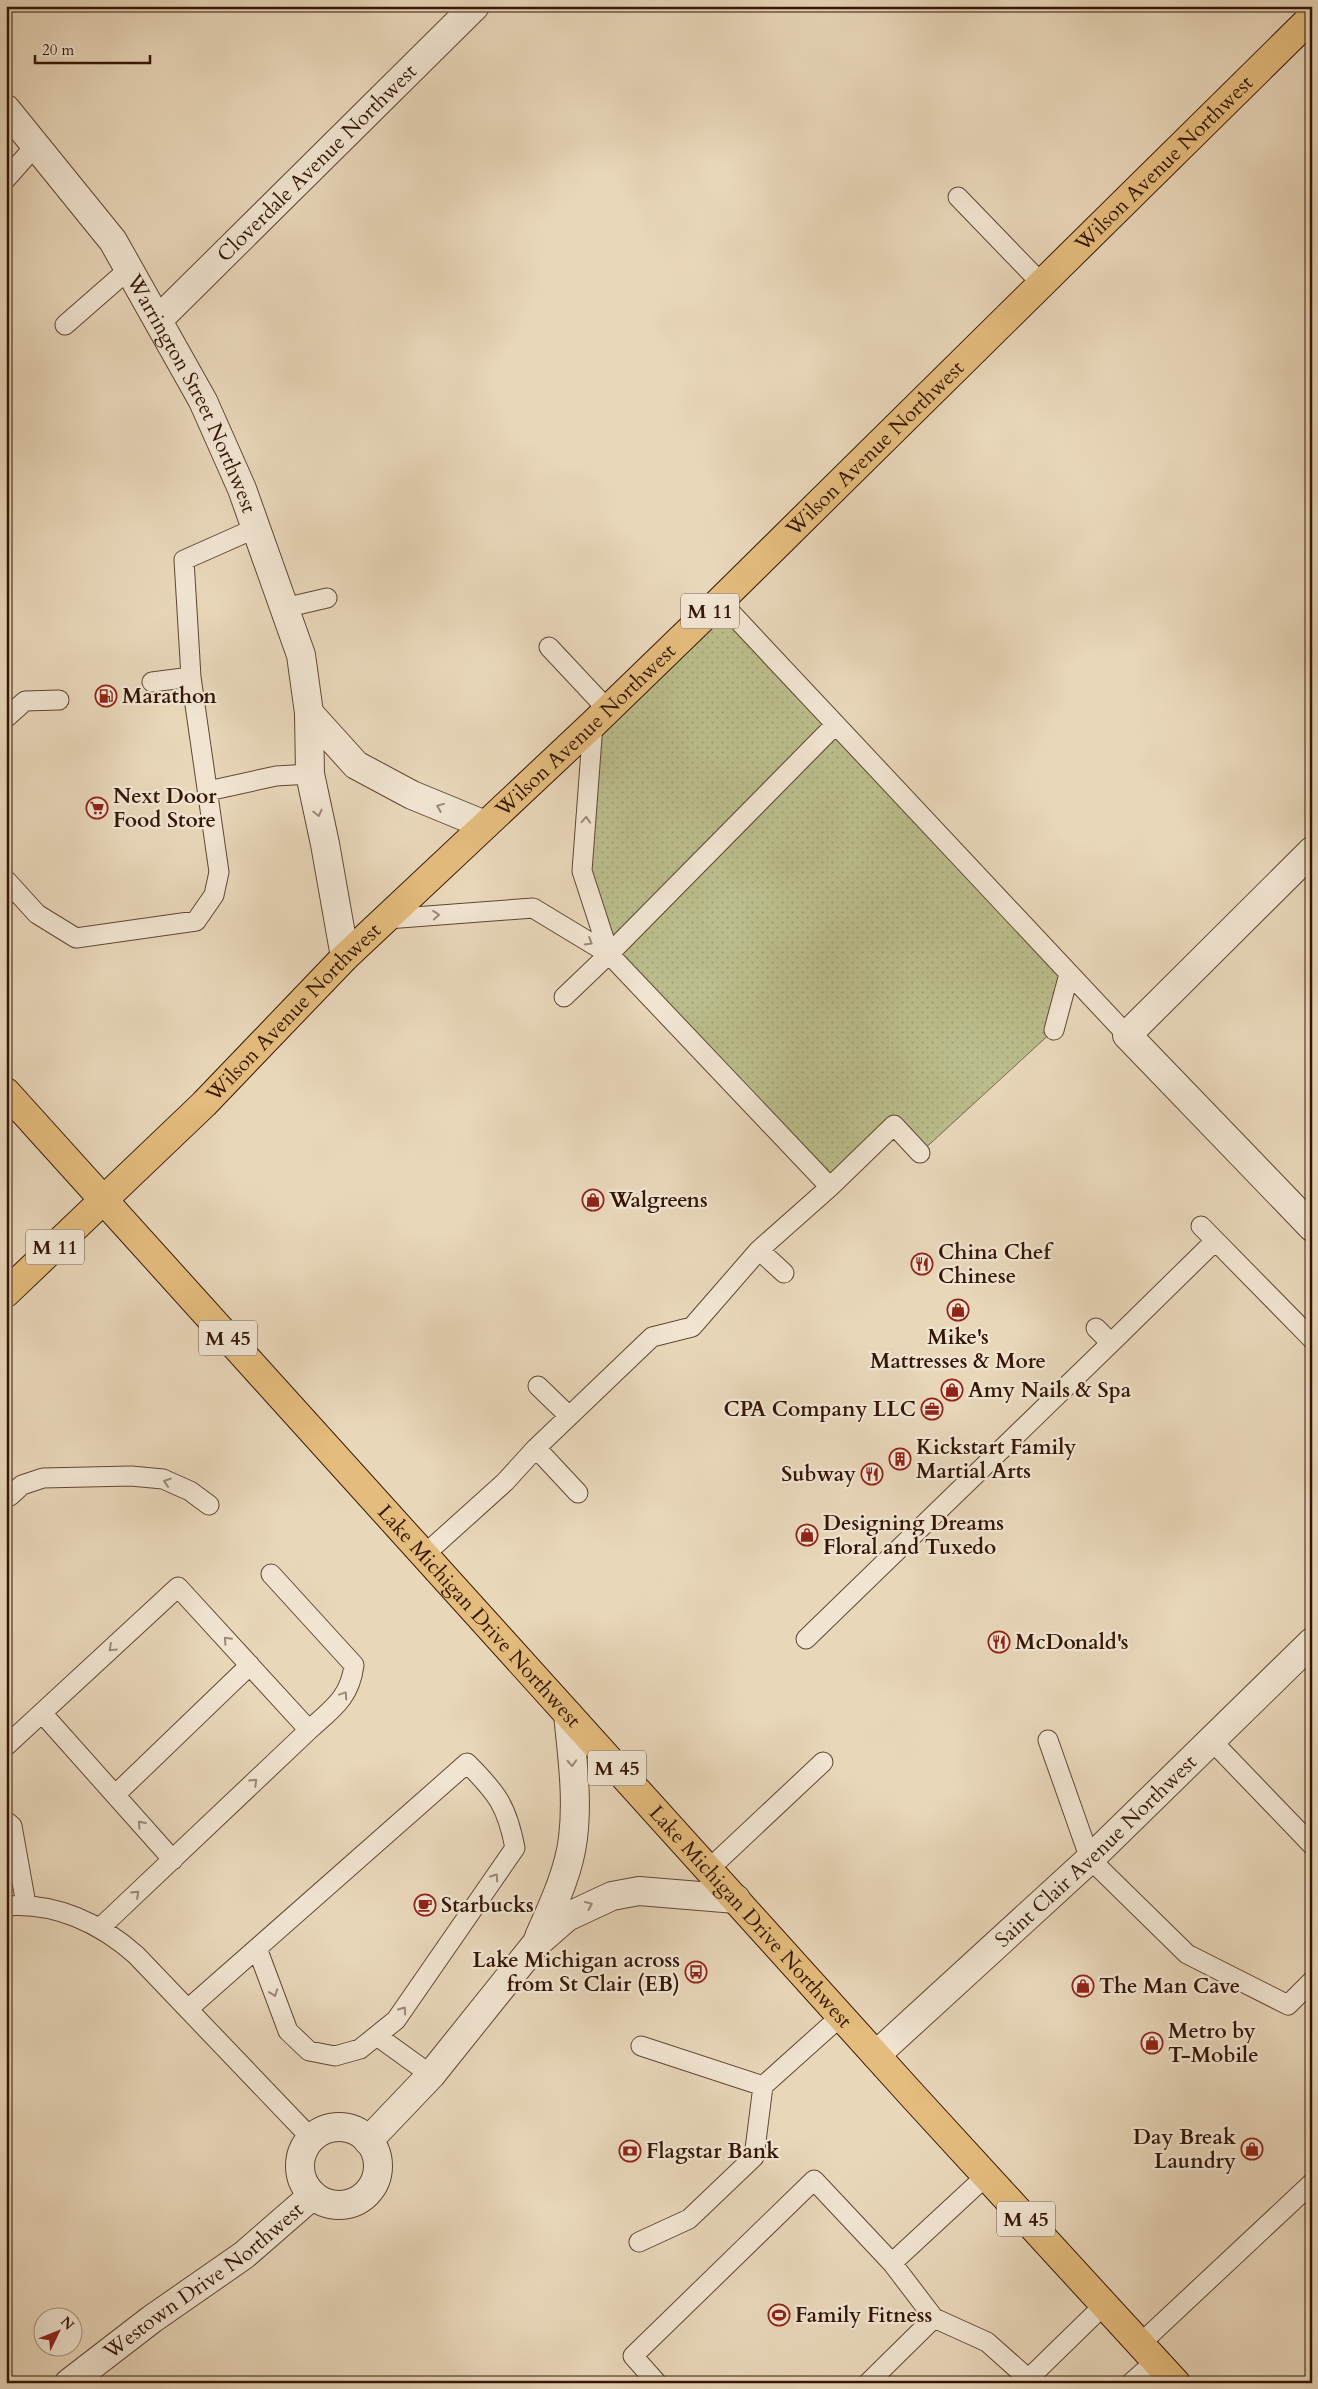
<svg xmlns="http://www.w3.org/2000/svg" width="1318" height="2389" font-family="Cardo,serif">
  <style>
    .grass { fill: url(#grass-dots); stroke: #786a49 }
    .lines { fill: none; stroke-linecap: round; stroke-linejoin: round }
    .lane-casing { stroke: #614633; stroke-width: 21 }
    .street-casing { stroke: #614633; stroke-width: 30 }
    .primary-casing { stroke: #341606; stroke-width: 30 }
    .highway-casing { stroke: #341606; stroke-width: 30 }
    .lane { stroke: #f1e5d2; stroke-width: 19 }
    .street { stroke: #f1e5d2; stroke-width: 28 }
    .primary { stroke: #e4bc7d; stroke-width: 28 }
    .highway { stroke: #e4bc7d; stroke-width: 28 }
    .oneway { stroke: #9c8876 }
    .labels { text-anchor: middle; stroke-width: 4.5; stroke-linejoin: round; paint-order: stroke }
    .shield { fill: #f1e5d2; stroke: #6d5443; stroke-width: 1 }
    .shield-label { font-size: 20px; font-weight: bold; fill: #341606 }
    .street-label { font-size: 21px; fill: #341606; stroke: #f1e5d2 }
    .poi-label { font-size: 21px; font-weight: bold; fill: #341606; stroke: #f1e5d2; text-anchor: start }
  </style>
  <defs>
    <pattern id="grass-dots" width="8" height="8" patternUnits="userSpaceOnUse" patternTransform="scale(1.25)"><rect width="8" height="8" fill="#bbbd8c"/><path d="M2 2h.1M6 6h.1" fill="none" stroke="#a1a277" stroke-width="1.8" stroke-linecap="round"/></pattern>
  </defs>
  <rect width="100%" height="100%" fill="#e9d7ba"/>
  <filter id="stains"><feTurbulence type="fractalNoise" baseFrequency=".004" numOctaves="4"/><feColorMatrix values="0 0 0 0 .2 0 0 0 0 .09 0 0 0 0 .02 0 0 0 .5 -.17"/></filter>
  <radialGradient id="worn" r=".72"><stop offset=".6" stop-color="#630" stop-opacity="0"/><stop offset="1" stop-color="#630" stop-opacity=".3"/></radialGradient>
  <path class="grass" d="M 720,601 L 1069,974 L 1054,1030 L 920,1153 L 894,1125 L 830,1187 L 609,954 L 582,871 L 593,724 Z"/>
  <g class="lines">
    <g class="lane-casing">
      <path id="lane" d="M 6,179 L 36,145
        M 958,197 L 1042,284
        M 65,325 L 129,269
        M 720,601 L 1127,1035
        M 284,608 L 327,598
        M 549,647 L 608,710
        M 152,682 L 191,677 L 184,560 L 256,528
        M 6,718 L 25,701 L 59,700
        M 208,791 L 276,776 L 310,774
        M 6,880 L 37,914 L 76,938 L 196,921 L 214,895 L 219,872 L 191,677
        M 387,919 L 533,908 L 609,954 L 582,871 L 593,724
        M 564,997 L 609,954 L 835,725
        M 1054,1030 L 1069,974
        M 830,1187 L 894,1125 L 920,1153
        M 1201,1226 L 1312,1339
        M 759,1250 L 784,1273
        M 1111,1343 L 1215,1241
        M 538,1386 L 569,1416
        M 536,1448 L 578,1493
        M 10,1496 L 22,1485 L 43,1478 L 131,1476 L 163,1479 L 190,1491 L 209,1505
        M 424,1555 L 505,1482 L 536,1448 L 652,1337 L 692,1327 L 759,1250 L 830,1187 L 609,954
        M 271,1574 L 354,1665 C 350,1698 332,1709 309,1730
        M 806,1639 L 1111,1343 L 1096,1328
        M 42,1713 L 173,1860
        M 1048,1740 L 1090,1859 L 1187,1954 L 1288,2005 L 1312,1981
        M 1211,1740 L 1312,1845
        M 6,1746 L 178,1587 L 309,1730 L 101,1927
        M 115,1795 L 250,1665
        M 6,1821 L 12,1826 L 26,1904
        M 709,1869 L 823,1762
        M 6,1906 C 55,1902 100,1923 136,1955 L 311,2138
        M 188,2009 L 467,1763 C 497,1793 507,1806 515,1848 L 396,2020 L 360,2049 L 335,2056 L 309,2051 L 288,2031 L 257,1948
        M 377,2036 L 431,2075
        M 641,2046 L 763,2086 L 841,2016
        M 639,2242 L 689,2219 L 754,2157 L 763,2086
        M 892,2263 L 934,2318
        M 1140,2344 L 1312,2183
        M 657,2383 L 633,2356 L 814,2180 L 892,2263 L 986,2176
        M 868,2383 L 934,2318 L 987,2342 L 1033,2383
        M 1024,2383 L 1104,2305
        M 1131,2383 L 1156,2361"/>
    </g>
    <g class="street-casing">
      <g id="street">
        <path id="s1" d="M 6,109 L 113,241 L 203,401 L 242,489 L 301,655 L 309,713 L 310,774 L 325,844 L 345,957"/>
        <path id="s2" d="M 159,319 L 475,6"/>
        <path d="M 309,713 L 356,765 L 412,795 L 485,825"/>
        <path d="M 1312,851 L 1127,1035 L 1312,1227"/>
        <path d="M 539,1937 C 553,1905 569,1872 573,1838 C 578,1797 572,1755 568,1714"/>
        <path id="s3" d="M 876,2055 L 1090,1859 L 1312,1642"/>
        <circle cx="339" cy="2166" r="39"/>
        <path d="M 368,2141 L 431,2075 L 536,1944 L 567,1917 L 612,1896 L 639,1891 L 736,1899"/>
        <path id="s4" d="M 69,2383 L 152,2319 L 244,2255 L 313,2195"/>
      </g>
    </g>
    <g class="primary-casing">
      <g id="primary">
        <path id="s5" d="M 6,1293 L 204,1104 L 345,957 L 593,724 L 720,601 L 1312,17"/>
      </g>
    </g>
    <g class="highway-casing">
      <g id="highway">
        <path id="s6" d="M 6,1092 L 912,2095 L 1176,2383"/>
      </g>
    </g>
    <use href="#lane" class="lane"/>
    <use href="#street" class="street"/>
    <use href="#primary" class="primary"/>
    <use href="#highway" class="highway"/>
  </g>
  <defs><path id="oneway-chevron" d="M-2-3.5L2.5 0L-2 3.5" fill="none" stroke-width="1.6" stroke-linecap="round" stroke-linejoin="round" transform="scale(1.25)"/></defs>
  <g class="oneway">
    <use href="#oneway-chevron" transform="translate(440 807) rotate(-158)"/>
    <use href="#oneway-chevron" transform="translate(318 813) rotate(77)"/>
    <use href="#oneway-chevron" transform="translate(586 820) rotate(-86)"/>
    <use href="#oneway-chevron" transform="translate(436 915) rotate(-5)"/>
    <use href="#oneway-chevron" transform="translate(589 942) rotate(31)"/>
    <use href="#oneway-chevron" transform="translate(167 1482) rotate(-162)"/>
    <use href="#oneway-chevron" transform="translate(227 1640) rotate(-133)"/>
    <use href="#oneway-chevron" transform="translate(112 1648) rotate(137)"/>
    <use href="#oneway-chevron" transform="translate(344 1695) rotate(-56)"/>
    <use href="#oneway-chevron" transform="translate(572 1763) rotate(87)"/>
    <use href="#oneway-chevron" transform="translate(254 1782) rotate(-44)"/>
    <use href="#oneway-chevron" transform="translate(141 1824) rotate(-132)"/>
    <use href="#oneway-chevron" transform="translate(495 1877) rotate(-55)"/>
    <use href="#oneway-chevron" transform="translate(136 1894) rotate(-43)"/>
    <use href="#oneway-chevron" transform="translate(589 1905) rotate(-24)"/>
    <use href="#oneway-chevron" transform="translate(274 1993) rotate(70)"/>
    <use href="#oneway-chevron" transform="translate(403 2010) rotate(-55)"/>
  </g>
  <defs>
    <g id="fuel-ring" transform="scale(1.125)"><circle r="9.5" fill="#f1e5d2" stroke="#8f2418" stroke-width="1.5"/><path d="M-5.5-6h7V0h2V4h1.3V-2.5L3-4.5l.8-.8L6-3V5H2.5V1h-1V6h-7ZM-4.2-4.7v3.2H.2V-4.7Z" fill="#8f2418"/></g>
    <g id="supermarket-ring" transform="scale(1.125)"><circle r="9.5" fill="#f1e5d2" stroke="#8f2418" stroke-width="1.5"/><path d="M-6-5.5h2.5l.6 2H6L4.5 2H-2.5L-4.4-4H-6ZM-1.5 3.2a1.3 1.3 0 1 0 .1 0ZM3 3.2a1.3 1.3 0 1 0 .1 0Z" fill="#8f2418"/></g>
    <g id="shop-ring" transform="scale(1.125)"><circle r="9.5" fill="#f1e5d2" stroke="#8f2418" stroke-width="1.5"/><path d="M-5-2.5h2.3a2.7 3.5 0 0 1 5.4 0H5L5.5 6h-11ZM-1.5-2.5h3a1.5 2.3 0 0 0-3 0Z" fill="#8f2418"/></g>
    <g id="restaurant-ring" transform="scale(1.125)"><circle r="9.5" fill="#f1e5d2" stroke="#8f2418" stroke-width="1.5"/><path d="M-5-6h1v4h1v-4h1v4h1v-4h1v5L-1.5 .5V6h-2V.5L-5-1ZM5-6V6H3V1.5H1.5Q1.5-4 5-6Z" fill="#8f2418"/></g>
    <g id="office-ring" transform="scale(1.125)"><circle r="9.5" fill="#f1e5d2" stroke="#8f2418" stroke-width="1.5"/><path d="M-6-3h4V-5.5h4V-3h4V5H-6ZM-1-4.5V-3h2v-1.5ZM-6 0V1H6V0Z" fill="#8f2418"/></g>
    <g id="building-ring" transform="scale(1.125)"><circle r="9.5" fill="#f1e5d2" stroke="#8f2418" stroke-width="1.5"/><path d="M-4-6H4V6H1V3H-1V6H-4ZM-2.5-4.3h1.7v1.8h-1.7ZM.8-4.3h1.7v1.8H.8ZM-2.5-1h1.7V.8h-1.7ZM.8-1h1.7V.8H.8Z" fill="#8f2418"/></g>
    <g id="cafe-ring" transform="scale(1.125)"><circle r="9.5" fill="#f1e5d2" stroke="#8f2418" stroke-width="1.5"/><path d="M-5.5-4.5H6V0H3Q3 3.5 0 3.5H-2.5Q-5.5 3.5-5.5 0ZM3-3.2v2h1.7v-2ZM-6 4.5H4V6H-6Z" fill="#8f2418"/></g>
    <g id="bus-ring" transform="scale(1.125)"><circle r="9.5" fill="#f1e5d2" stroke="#8f2418" stroke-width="1.5"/><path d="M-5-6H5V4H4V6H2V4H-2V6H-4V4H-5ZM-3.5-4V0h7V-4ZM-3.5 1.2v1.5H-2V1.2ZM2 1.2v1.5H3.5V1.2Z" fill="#8f2418"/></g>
    <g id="bank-ring" transform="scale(1.125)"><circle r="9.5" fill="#f1e5d2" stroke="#8f2418" stroke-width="1.5"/><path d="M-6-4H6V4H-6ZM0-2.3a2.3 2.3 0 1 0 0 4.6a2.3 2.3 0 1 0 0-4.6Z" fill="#8f2418"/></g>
    <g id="stadium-ring" transform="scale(1.125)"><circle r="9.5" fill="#f1e5d2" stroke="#8f2418" stroke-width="1.5"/><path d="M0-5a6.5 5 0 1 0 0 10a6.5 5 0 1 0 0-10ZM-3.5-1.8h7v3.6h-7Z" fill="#8f2418"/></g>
  </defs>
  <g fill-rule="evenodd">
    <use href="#fuel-ring" x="106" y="696"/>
    <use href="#supermarket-ring" x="97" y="808"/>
    <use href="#shop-ring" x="593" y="1200"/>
    <use href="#restaurant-ring" x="922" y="1264"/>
    <use href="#shop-ring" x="958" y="1310"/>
    <use href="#shop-ring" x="952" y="1390"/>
    <use href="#office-ring" x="932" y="1409"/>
    <use href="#building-ring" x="900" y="1459"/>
    <use href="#restaurant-ring" x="872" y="1474"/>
    <use href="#shop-ring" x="807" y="1535"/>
    <use href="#restaurant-ring" x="999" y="1642"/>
    <use href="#cafe-ring" x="425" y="1905"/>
    <use href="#bus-ring" x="696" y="1972"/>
    <use href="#shop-ring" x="1083" y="1986"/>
    <use href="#shop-ring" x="1152" y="2043"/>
    <use href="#shop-ring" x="1252" y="2149"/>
    <use href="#bank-ring" x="630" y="2151"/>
    <use href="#stadium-ring" x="779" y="2315"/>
  </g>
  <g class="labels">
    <g class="shield">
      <rect x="681" y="593.5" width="58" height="35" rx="4"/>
      <rect x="26" y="1229.5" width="58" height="35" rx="4"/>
      <rect x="199" y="1320.5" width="58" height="35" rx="4"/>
      <rect x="588" y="1750.5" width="58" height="35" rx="4"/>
      <rect x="997" y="2201.5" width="58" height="35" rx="4"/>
    </g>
    <g class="shield-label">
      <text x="710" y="618">M 11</text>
      <text x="55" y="1254">M 11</text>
      <text x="228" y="1345">M 45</text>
      <text x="617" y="1775">M 45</text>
      <text x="1026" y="2226">M 45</text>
    </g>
    <g class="street-label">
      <text dy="7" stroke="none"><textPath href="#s2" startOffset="222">Cloverdale Avenue Northwest</textPath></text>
      <text dy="7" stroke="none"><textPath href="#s5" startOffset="1618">Wilson Avenue Northwest</textPath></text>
      <text dy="7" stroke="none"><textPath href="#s1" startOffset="342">Warrington Street Northwest</textPath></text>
      <text dy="7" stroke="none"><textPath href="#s5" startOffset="1212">Wilson Avenue Northwest</textPath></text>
      <text dy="7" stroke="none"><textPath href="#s5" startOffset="808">Wilson Avenue Northwest</textPath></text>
      <text dy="7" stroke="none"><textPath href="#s5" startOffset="402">Wilson Avenue Northwest</textPath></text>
      <text dy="7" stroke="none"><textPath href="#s6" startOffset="706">Lake Michigan Drive Northwest</textPath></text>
      <text dy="7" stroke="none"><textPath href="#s3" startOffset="300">Saint Clair Avenue Northwest</textPath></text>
      <text dy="7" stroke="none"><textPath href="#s6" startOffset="1111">Lake Michigan Drive Northwest</textPath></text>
      <text dy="7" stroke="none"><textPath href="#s4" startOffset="169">Westown Drive Northwest</textPath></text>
    </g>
    <g class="poi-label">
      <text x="122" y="703">Marathon</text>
      <text x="113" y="803">Next Door<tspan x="113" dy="24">Food Store</tspan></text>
      <text x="609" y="1207">Walgreens</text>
      <text x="938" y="1259">China Chef<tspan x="938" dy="24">Chinese</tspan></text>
      <text x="958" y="1344" text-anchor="middle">Mike's<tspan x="958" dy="24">Mattresses &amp; More</tspan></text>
      <text x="968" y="1397">Amy Nails &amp; Spa</text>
      <text x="916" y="1416" text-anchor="end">CPA Company LLC</text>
      <text x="916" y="1454">Kickstart Family<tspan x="916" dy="24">Martial Arts</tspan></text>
      <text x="856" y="1481" text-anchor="end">Subway</text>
      <text x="823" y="1530">Designing Dreams<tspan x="823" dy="24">Floral and Tuxedo</tspan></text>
      <text x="1015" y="1649">McDonald's</text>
      <text x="441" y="1912">Starbucks</text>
      <text x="680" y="1967" text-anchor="end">Lake Michigan across<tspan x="680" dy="24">from St Clair (EB)</tspan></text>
      <text x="1099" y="1993">The Man Cave</text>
      <text x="1168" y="2038">Metro by<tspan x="1168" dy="24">T-Mobile</tspan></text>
      <text x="1236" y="2144" text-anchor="end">Day Break<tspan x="1236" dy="24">Laundry</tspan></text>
      <text x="646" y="2158">Flagstar Bank</text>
      <text x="795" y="2322">Family Fitness</text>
    </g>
  </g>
  <rect width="1318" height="2389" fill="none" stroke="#e9d7ba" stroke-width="25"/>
  <rect x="8" y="8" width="1303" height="2374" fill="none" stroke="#341606" stroke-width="2.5"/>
  <rect x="12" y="12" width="1293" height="2364" fill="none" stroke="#341606"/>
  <g transform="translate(58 2332) rotate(47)"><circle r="24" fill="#f1e5d2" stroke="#a59280"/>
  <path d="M0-4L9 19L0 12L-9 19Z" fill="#8f2418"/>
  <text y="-8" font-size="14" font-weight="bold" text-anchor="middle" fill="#341606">N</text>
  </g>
  <path d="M35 55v8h115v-8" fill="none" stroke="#341606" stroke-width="2.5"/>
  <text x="42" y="55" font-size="15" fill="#341606" stroke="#f1e5d2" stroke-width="4" paint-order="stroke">20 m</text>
  <rect width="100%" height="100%" filter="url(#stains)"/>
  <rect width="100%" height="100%" fill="url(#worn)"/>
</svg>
